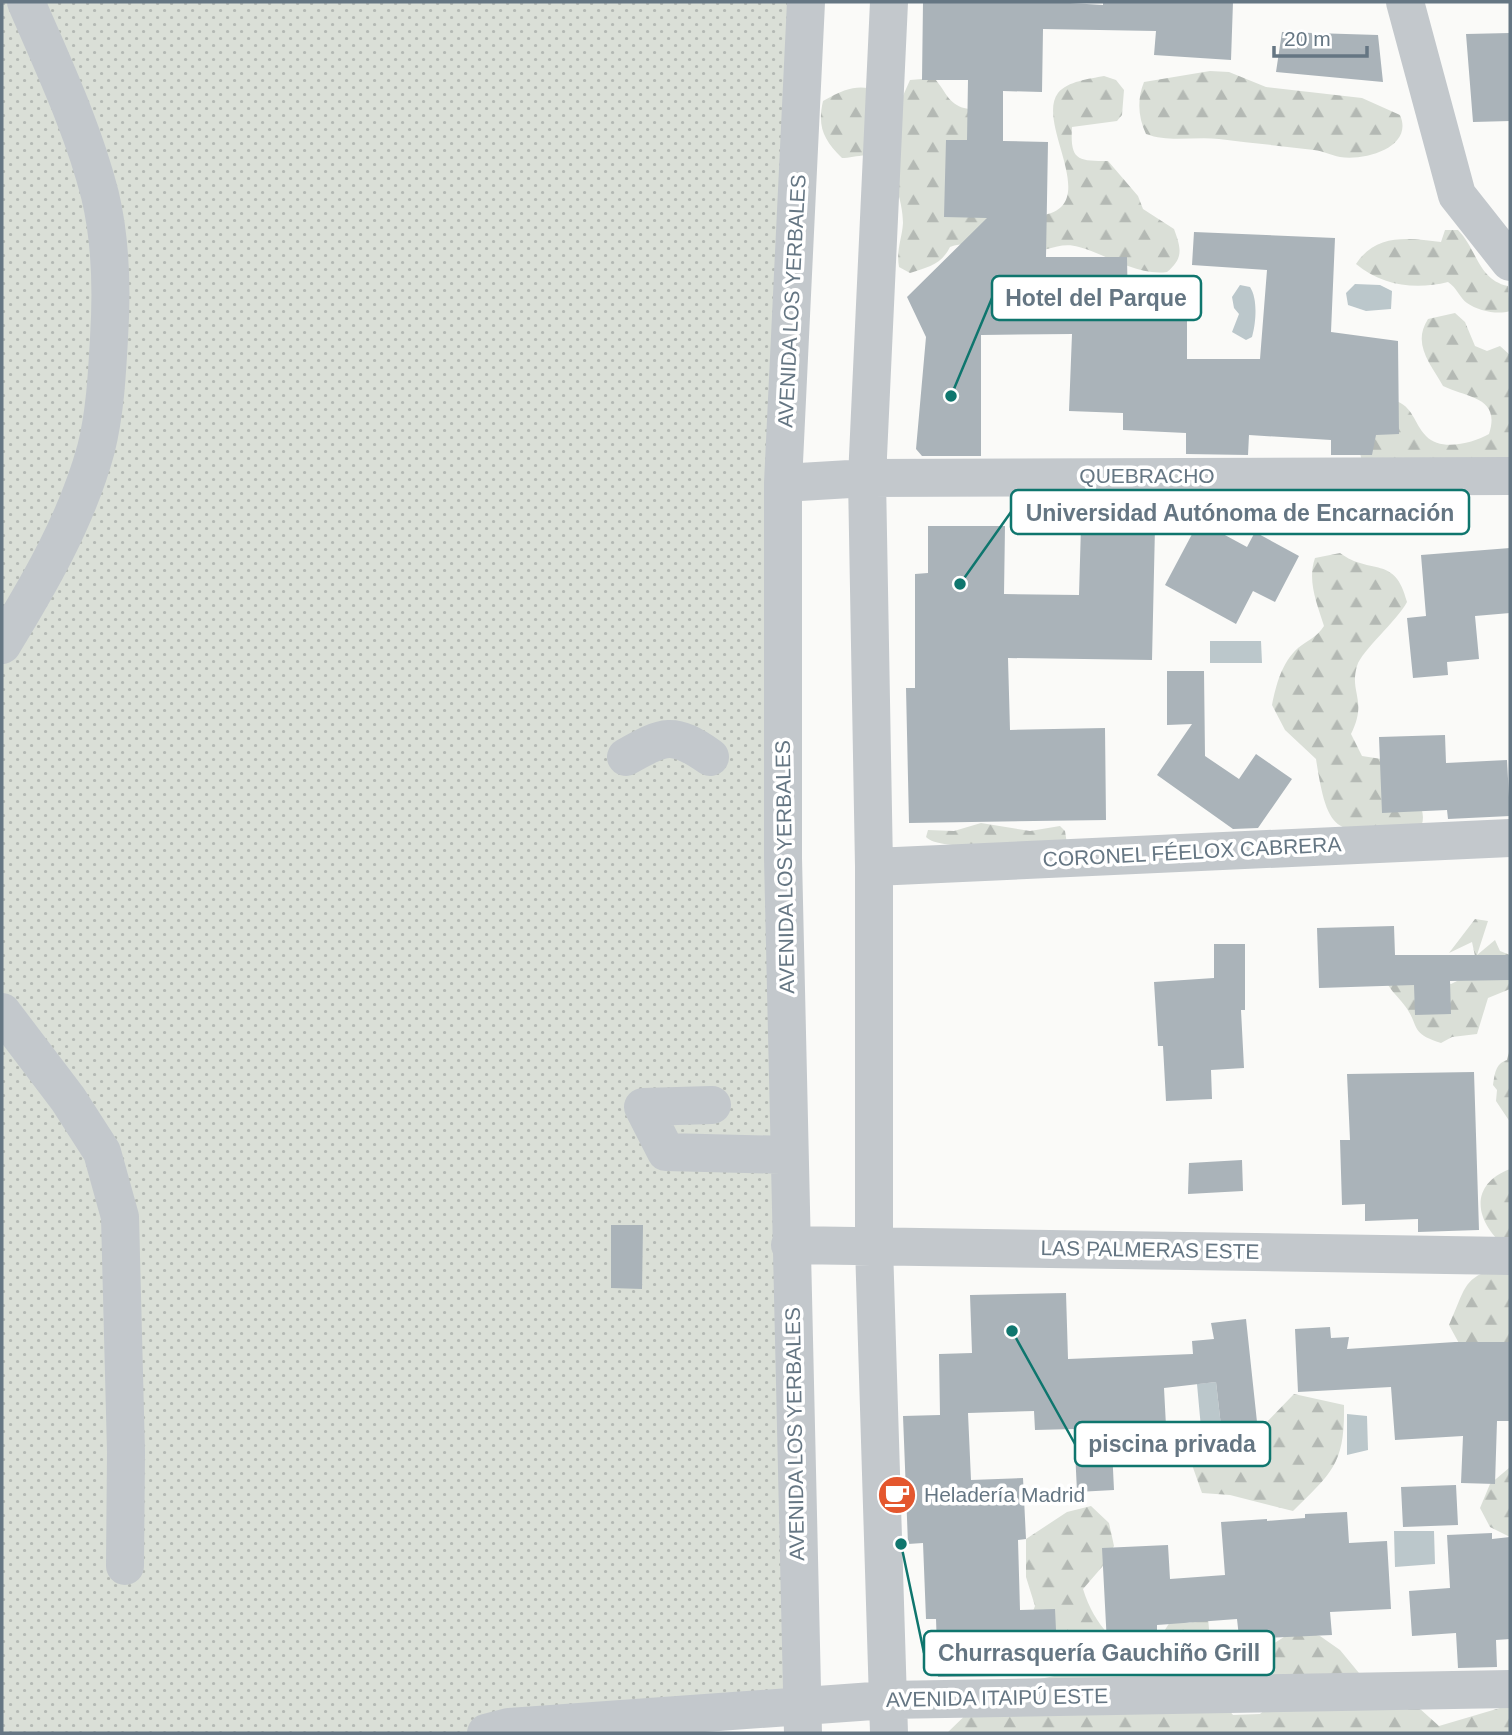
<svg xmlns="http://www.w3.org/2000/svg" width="1512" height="1735" font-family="Arial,sans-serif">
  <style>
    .forest { fill: url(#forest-firs) }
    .park { fill: url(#park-dots) }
    .water { fill: #bbc7cb }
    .building { fill: #aab3b9 }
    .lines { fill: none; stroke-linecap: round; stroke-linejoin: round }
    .minor { stroke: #c3c8cc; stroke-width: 38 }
    .labels { text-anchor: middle; stroke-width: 7; stroke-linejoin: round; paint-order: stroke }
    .street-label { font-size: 21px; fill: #657683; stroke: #fff }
    .poi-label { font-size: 21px; fill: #657683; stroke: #fff; text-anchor: start }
    .leader { fill: none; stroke: #0f766e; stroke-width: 2.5 }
    .callout-dot { fill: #0f766e; stroke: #fff; stroke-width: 2.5 }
    .callout { fill: #fff; stroke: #0f766e; stroke-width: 2.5 }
    .callout-label { font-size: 23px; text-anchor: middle; font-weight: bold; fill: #657683 }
  </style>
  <defs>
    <pattern id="forest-firs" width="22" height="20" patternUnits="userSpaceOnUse" patternTransform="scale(1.75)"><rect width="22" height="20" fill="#dadfd7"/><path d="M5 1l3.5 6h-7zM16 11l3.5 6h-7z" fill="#b4b9b4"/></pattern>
    <pattern id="park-dots" width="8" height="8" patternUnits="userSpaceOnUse" patternTransform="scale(1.75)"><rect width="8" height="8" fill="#dadfd7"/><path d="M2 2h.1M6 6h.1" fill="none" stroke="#b4b9b4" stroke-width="1.8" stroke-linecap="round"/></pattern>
  </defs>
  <rect width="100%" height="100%" fill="#fafaf8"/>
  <path class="forest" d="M 1210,71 L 1229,72 L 1266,87 L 1362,98 L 1400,115 C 1414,147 1366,161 1340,157 C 1331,155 1323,151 1314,150 C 1282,146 1251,143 1219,139 C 1194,136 1170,143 1146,134 C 1138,117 1137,99 1144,82 Z
    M 1104,76 L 1116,80 L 1124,90 L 1122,115 L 1117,121 L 1072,127 C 1070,160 1077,161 1108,161 L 1138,196 L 1143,209 L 1174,229 C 1181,248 1184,258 1167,272 C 1137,276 1108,255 1079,247 C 1059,241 1045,253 1026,253 C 1000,253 975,238 950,247 C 941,265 928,267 910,273 L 899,267 C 896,250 902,239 903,223 C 903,202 892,162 870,156 C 863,154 850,158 842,158 C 824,140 817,127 823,101 C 858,81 865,86 902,98 L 910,80 L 934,78 C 947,92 948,106 969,109 L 1034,216 C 1109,212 1034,125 1058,93 C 1068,81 1089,79 1104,76 Z
    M 1445,230 L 1458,230 C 1477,249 1478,280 1508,286 L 1510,311 C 1498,315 1478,311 1467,303 C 1460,298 1457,288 1448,282 C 1416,290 1382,286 1356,264 C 1376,233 1409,238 1441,242 Z
    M 1455,313 L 1465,322 L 1475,346 L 1487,351 L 1500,346 L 1510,355 L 1510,479 L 1363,466 L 1360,453 L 1394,400 C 1414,407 1413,422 1426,436 C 1441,452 1473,443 1489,434 C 1501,397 1468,398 1443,386 C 1430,363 1412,344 1428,319 Z
    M 1340,553 C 1371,576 1395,554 1407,602 C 1397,621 1362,650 1357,666 C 1349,693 1368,700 1351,734 L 1362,756 L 1388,760 C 1404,782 1435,807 1418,833 C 1339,829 1329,845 1316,759 L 1285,730 L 1272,705 C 1276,685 1282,662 1298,648 C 1308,640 1317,637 1324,626 C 1317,603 1307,581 1315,558 Z
    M 981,823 L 1030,831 L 1060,826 L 1065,831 L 1067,844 C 1041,844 940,853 926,837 L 928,830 L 954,831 Z
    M 1475,919 L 1488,921 L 1477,955 L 1495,940 L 1500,951 L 1510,955 L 1510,989 L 1488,998 L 1477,1034 L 1452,1037 L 1441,1043 C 1409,1033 1420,1026 1405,1006 C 1396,994 1388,989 1383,974 L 1440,979 L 1451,984 L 1463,978 L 1475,956 L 1472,942 L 1449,953 Z
    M 1510,1047 L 1510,1122 L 1496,1101 L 1497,1090 L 1493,1085 C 1495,1074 1495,1064 1507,1060 Z
    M 1510,1169 L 1510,1250 C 1477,1227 1465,1186 1510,1169 Z
    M 1510,1264 L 1510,1343 L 1503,1346 L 1461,1347 L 1449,1325 C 1468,1282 1462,1277 1510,1264 Z
    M 1294,1394 L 1344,1405 C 1345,1463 1333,1472 1293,1511 L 1230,1495 L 1202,1493 L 1191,1462 L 1197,1451 L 1196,1436 C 1211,1426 1233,1432 1250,1424 L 1262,1427 Z
    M 1510,1443 L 1510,1537 L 1490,1527 L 1480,1508 L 1490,1484 L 1509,1468 Z
    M 1091,1506 L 1109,1523 L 1114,1546 L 1102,1567 L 1083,1589 C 1095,1627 1116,1646 1151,1663 L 1172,1650 L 1157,1642 L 1172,1619 L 1189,1623 L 1208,1618 L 1215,1693 L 1233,1715 L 1260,1714 L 1280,1697 L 1272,1670 L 1273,1644 L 1295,1630 L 1320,1636 L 1340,1650 L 1373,1690 L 1419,1708 L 1439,1726 L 1510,1705 L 1510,1733 L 947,1733 L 978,1703 L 1026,1682 L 1073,1672 L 1021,1643 L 1035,1606 L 1026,1577 L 1026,1539 L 1067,1512 Z"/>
  <path class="park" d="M 2,2 L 808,2 L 783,483 L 801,1705 L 486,1733 L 2,1733 Z"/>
  <path class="water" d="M 1355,284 L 1380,285 L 1392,291 L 1391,309 L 1366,311 L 1348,305 L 1346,293 Z
    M 1240,285 L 1250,287 C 1258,299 1256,323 1252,337 L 1246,340 L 1232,332 L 1239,314 L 1234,308 L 1232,297 Z
    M 1210,641 L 1261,641 L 1262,663 L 1210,663 Z
    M 1216,1382 L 1221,1426 L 1201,1428 L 1197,1384 Z
    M 1347,1414 L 1367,1416 L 1368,1450 L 1347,1455 Z
    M 1394,1531 L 1434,1531 L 1435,1564 L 1395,1567 Z"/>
  <path class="building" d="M 923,2 L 1054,2 L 1103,5 L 1103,2 L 1233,2 L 1231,60 L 1154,55 L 1156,31 L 1043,29 L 1042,92 L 1003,91 L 1003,141 L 1048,142 L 1046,257 L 1127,257 L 1128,313 L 1187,313 L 1187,359 L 1260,359 L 1267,270 L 1192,265 L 1194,232 L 1335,238 L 1331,332 L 1398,341 L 1399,434 L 1376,435 L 1372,455 L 1331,455 L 1331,440 L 1249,435 L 1248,455 L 1186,454 L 1186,433 L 1123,430 L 1123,413 L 1069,411 L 1072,334 L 981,335 L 981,456 L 922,456 L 916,449 L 926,337 L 907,297 L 987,218 L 944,217 L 946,140 L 967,140 L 968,80 L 922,80 Z
    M 1282,32 L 1378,35 L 1383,82 L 1276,72 Z
    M 1510,33 L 1510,121 L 1473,122 L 1466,34 Z
    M 1199,521 L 1247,547 L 1255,532 L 1299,556 L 1275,602 L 1253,591 L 1236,624 L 1165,585 Z
    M 928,526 L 1005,526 L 1004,594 L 1079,595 L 1081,526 L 1155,527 L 1152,660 L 1008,658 L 1010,730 L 1105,728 L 1106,820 L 909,823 L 906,688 L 915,688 L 915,574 L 928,573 Z
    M 1510,548 L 1510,613 L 1475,616 L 1479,659 L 1447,662 L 1448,675 L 1413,678 L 1407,618 L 1426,616 L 1421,555 Z
    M 1167,671 L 1204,671 L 1205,756 L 1239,779 L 1256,754 L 1292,779 L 1258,828 L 1233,829 L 1157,775 L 1192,724 L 1167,725 Z
    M 1445,735 L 1446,763 L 1507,760 L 1510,816 L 1448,819 L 1447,810 L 1382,813 L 1379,737 Z
    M 1394,926 L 1395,955 L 1510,955 L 1510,980 L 1450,981 L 1451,1014 L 1415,1015 L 1414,985 L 1319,988 L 1317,928 Z
    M 1214,944 L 1245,944 L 1245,1010 L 1241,1010 L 1244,1068 L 1211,1070 L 1212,1099 L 1166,1101 L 1163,1046 L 1158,1046 L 1154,982 L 1214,978 Z
    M 1474,1072 L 1479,1230 L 1418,1232 L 1418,1219 L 1365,1221 L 1365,1204 L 1342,1205 L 1340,1140 L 1350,1140 L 1347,1074 Z
    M 1242,1160 L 1243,1191 L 1188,1194 L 1189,1163 Z
    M 611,1225 L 643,1225 L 642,1289 L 611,1288 Z
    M 1066,1293 L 1068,1359 L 1193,1354 L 1192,1341 L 1214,1339 L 1211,1323 L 1246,1319 L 1257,1422 L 1221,1426 L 1216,1382 L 1164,1388 L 1166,1426 L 1111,1428 L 1114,1490 L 1077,1492 L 1074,1429 L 1035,1430 L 1034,1411 L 968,1413 L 971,1480 L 1023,1478 L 1026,1539 L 1018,1540 L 1020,1610 L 1055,1609 L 1056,1630 L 1062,1630 L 1064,1675 L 938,1677 L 936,1619 L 926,1619 L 923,1543 L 908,1544 L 903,1416 L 940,1415 L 939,1354 L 972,1353 L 970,1295 Z
    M 1330,1327 L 1331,1338 L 1349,1337 L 1347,1349 L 1455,1342 L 1510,1342 L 1510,1421 L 1497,1421 L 1495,1484 L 1461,1483 L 1463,1436 L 1395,1440 L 1391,1387 L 1298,1392 L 1295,1329 Z
    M 1456,1485 L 1458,1525 L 1403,1527 L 1401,1487 Z
    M 1347,1512 L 1349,1543 L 1387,1541 L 1391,1609 L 1330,1612 L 1332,1635 L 1267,1638 L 1269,1671 L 1246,1672 L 1243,1637 L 1239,1637 L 1237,1619 L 1157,1625 L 1157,1642 L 1107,1644 L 1102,1548 L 1168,1545 L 1170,1579 L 1225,1575 L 1221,1522 L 1267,1519 L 1267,1521 L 1305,1518 L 1305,1514 Z
    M 1492,1533 L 1492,1539 L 1510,1537 L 1510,1639 L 1496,1640 L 1497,1667 L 1458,1668 L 1456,1633 L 1412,1636 L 1409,1591 L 1450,1588 L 1447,1535 Z"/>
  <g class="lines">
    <path class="minor" d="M 1405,2 L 1457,195 L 1510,262
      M 783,483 L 867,478 L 1510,476
      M 2,645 C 40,583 77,519 96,449 C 105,413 107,375 109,338 C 112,291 111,241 100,195 C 83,128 53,65 26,2
      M 626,757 C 665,735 673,731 710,757
      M 874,867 L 1510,838
      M 2,1012 L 68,1099 L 102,1152 L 120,1217 L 126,1452 L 125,1566
      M 712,1105 L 643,1107 L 666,1152 L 789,1155
      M 790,1245 L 1510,1256
      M 486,1733 L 509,1727 L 887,1700 L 1510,1689
      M 803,1733 L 783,858 L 783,483 L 806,2
      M 889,1733 L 874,1246 L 874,867 L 867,478 L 889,2"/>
  </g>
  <defs>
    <g id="cafe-disc" transform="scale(2.0125)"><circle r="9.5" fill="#e4572e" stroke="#fff"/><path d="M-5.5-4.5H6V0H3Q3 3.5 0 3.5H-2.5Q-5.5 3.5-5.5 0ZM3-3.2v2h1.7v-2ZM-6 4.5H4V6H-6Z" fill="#fff"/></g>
  </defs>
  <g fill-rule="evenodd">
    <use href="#cafe-disc" x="897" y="1495"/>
  </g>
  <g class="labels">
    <g class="street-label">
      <text transform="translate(792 301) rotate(-87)" y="7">AVENIDA LOS YERBALES</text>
      <text x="1147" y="483">QUEBRACHO</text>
      <text transform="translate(1192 852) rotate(-3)" y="7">CORONEL FÉELOX CABRERA</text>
      <text transform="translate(785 867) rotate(-91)" y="7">AVENIDA LOS YERBALES</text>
      <text transform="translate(1150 1250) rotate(1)" y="7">LAS PALMERAS ESTE</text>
      <text transform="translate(795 1434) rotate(-91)" y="7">AVENIDA LOS YERBALES</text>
      <text transform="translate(997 1698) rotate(-1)" y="7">AVENIDA ITAIPÚ ESTE</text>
    </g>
    <g class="poi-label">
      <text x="924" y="1502">Heladería Madrid</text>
    </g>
  </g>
  <path class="leader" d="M951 396L992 298M960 584L1011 512M1012 1331L1075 1444M901 1544L924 1653"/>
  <g class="callout-dot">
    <circle cx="951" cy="396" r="7"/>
    <circle cx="960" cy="584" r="7"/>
    <circle cx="1012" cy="1331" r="7"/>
    <circle cx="901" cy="1544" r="7"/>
  </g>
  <g class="callout">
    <rect x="992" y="276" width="209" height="44" rx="7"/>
    <rect x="1011" y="490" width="458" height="44" rx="7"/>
    <rect x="1075" y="1422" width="195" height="44" rx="7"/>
    <rect x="924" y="1631" width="350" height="44" rx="7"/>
  </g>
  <g class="callout-label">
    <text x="1096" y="306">Hotel del Parque</text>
    <text x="1240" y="521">Universidad Autónoma de Encarnación</text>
    <text x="1172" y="1452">piscina privada</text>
    <text x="1099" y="1661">Churrasquería Gauchiño Grill</text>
  </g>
  <rect width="1512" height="1735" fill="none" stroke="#657683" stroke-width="7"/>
  <path d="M1274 46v10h93v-10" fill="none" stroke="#657683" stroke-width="3.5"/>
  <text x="1284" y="46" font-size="21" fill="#657683" stroke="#ffffff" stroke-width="5" paint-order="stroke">20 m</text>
</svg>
